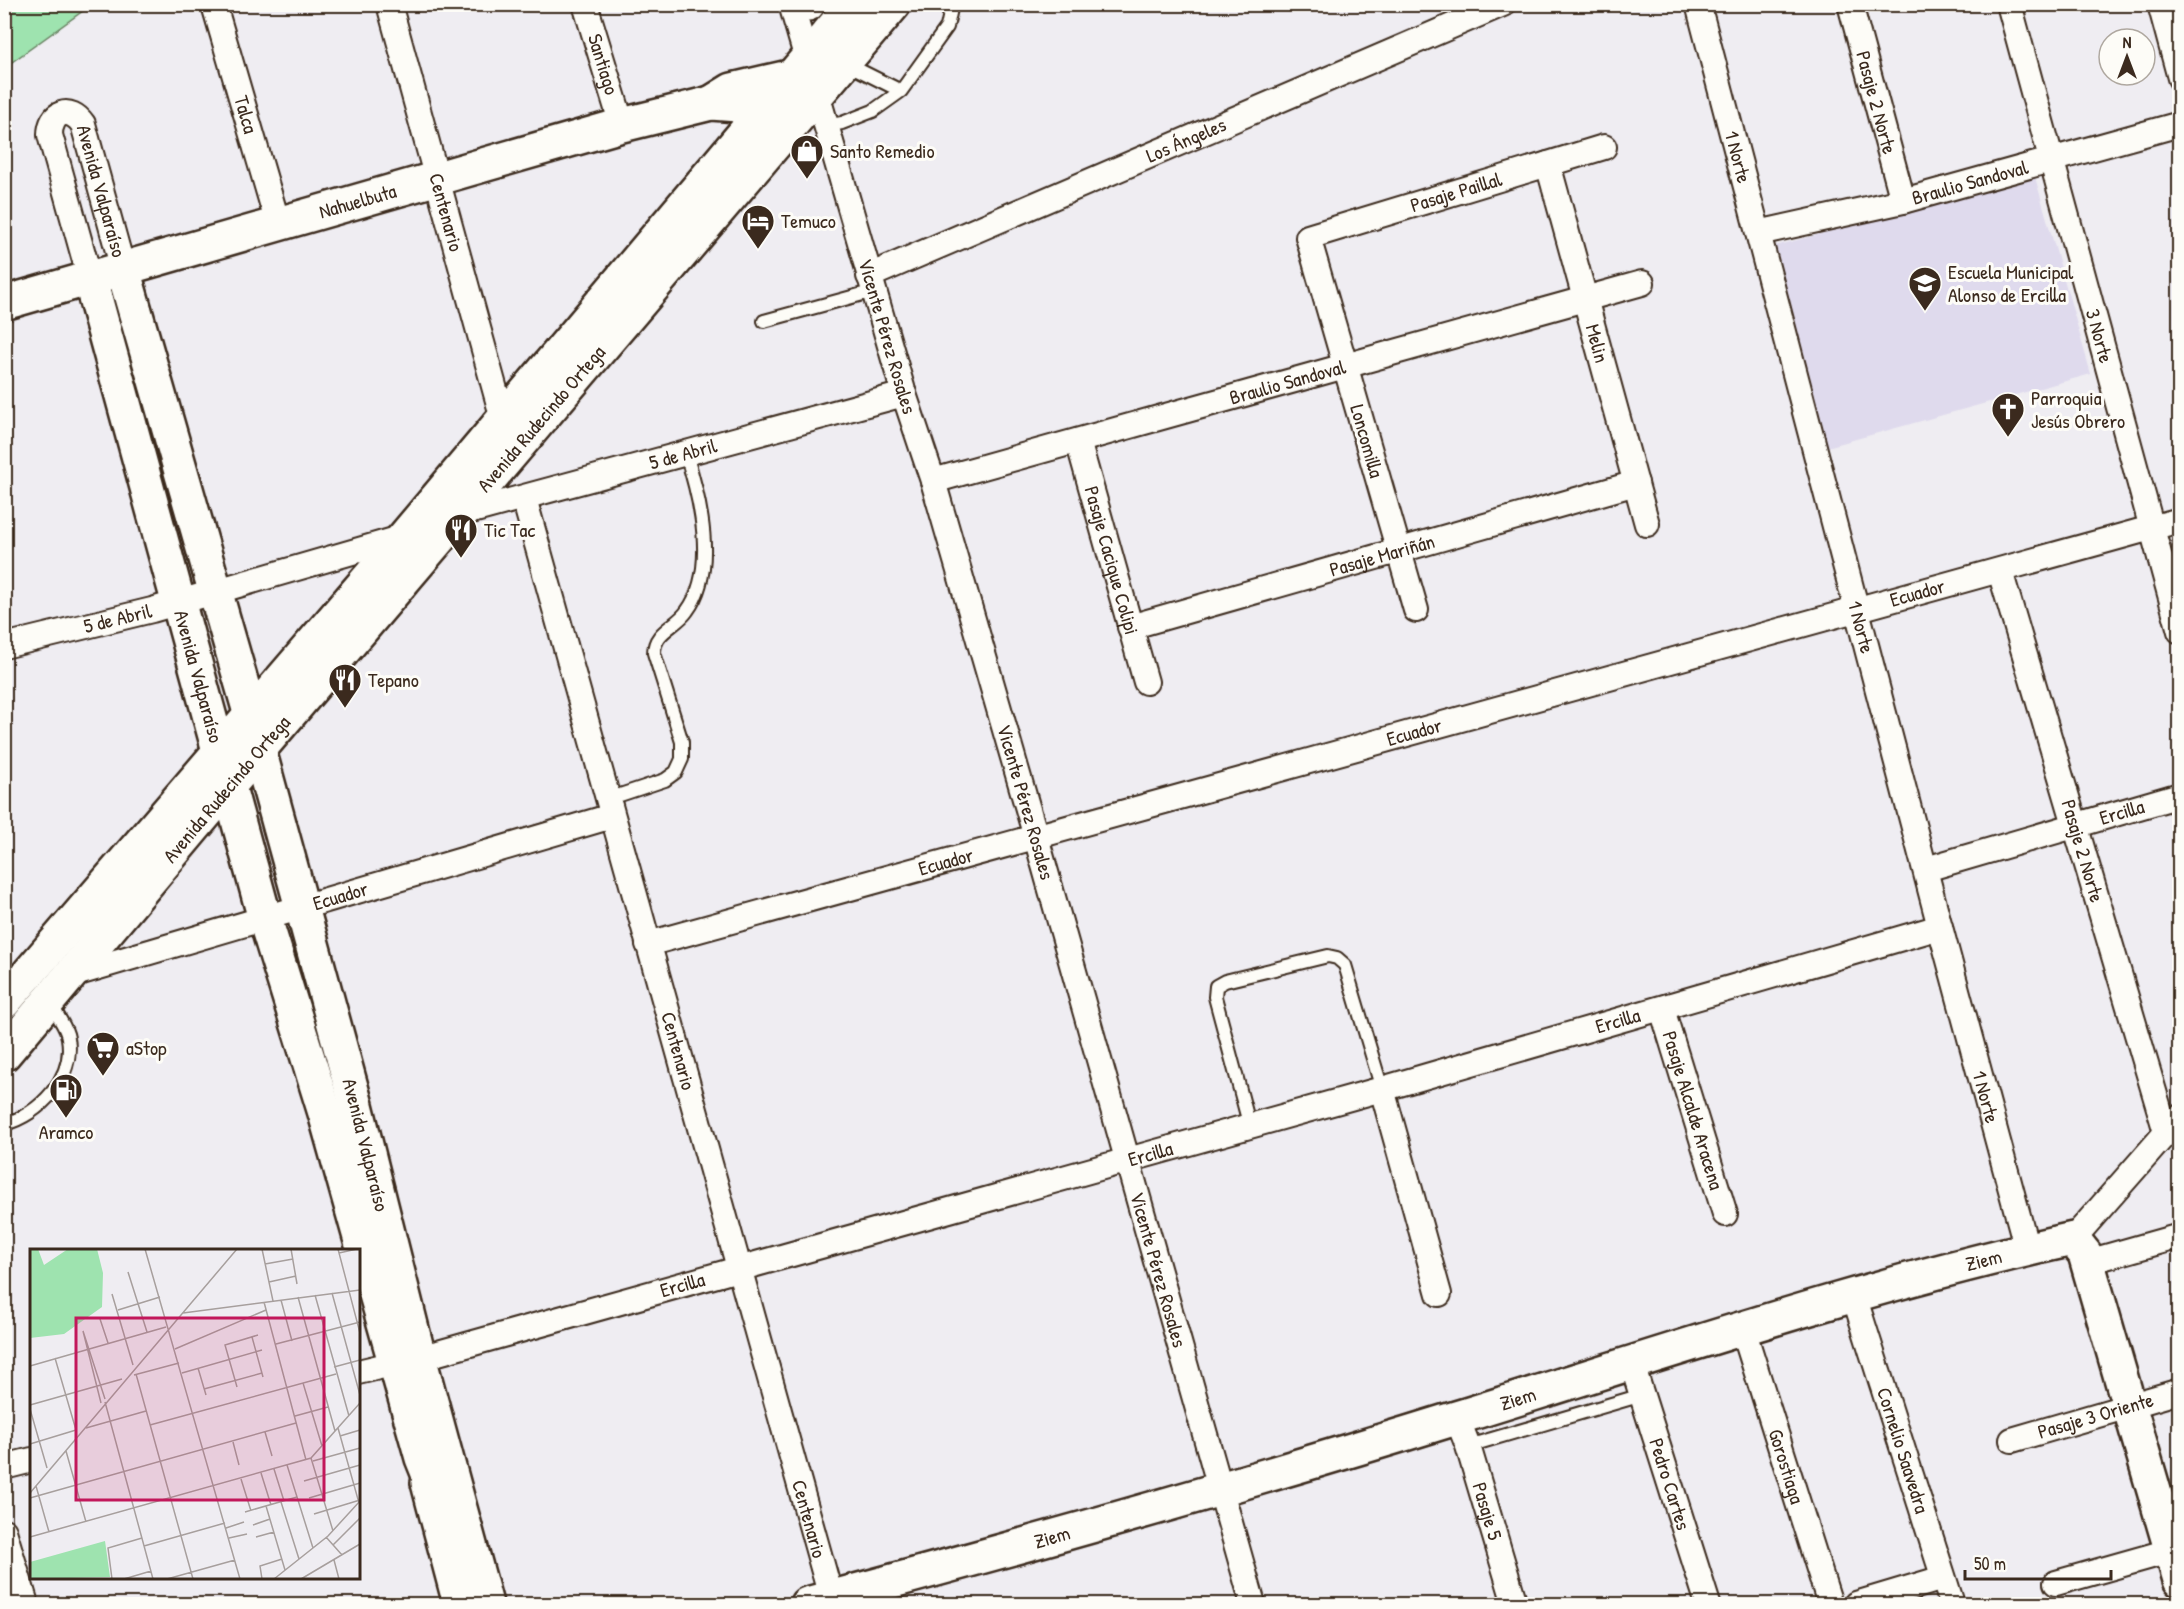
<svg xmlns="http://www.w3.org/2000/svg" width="2184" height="1609" font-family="'Patrick Hand',sans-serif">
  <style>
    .built { fill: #dfdaed }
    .green { fill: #9ee3af; stroke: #6c8666; stroke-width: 1.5 }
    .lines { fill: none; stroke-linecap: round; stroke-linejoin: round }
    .lane-casing { stroke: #3b2a1e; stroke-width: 16 }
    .street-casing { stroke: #3b2a1e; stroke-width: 28 }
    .secondary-casing { stroke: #3b2a1e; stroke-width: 38 }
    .primary-casing { stroke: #3b2a1e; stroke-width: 38 }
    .lane { stroke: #fdfcf7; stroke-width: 12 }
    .street { stroke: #fdfcf7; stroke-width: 24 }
    .secondary { stroke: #fdfcf7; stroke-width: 33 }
    .primary { stroke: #fdfcf7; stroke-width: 33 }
    .labels { text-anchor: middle; stroke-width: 6; stroke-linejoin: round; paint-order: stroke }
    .street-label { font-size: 20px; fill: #3b2a1e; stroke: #fdfcf7 }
    .poi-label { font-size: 20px; fill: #3b2a1e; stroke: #fdfcf7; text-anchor: start }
    .inset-road { fill: none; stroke: #a79f9d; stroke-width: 1.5 }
    .view { fill: #c2185b; fill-opacity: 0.15; stroke: #c2185b; stroke-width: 3 }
    .inset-edge { fill: none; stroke: #3b2a1e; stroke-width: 3 }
  </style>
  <rect width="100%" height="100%" fill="#efedf2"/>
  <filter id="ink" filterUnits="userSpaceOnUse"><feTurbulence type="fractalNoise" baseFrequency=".0167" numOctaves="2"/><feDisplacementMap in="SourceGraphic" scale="12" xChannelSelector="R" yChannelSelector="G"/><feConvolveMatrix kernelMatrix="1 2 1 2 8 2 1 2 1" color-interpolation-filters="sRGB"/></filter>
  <g filter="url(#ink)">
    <path class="built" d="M 2035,177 L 2091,374 L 1813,451 L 1760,250 Z"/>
    <path class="green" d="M 5,4 L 91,4 L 91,5 L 5,67 Z"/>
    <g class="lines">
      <g class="lane-casing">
        <path id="lane" d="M 845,63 L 901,91
          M 826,126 L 842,123 L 873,111 L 901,91 L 947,27 L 952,4
          M 764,321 L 874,291
          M 608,799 L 665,780 L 676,772 L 682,759 L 682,742 L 654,653 C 654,631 676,627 687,611 C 718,569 700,499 686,454
          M 4,1124 C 40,1115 75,1077 68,1038 C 66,1024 54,1015 52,1001
          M 1250,1127 L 1215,997 L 1216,986 L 1225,981 L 1328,956 L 1337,958 L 1345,965 L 1382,1089
          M 1468,1446 L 1642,1395"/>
      </g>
      <g class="street-casing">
        <g id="street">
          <path id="s1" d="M 389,4 L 503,419"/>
          <path id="s2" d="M 585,4 L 622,125"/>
          <path id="s3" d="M 791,4 L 904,394 L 933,481 L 1036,837 L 1253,1604"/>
          <path id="s4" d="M 1698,4 L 1940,927 L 2027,1249"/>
          <path id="s5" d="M 1850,4 L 1903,201"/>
          <path id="s6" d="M 2009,4 L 2180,631"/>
          <path d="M 2160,4 L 2180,78"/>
          <path id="s7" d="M 214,5 L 278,224"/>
          <path id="s8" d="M 1548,164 L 1647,524"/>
          <path id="s9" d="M 1758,233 L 1903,201 L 2180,124"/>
          <path id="s10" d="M 869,276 L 1503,4"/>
          <path id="s11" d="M 90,279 L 50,135 C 50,112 70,105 83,124 L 123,269"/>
          <path id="s12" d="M 1078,441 L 1146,682"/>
          <path id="s13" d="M 933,481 L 1642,283"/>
          <path id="s14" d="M 524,498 L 833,1604"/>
          <path id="s15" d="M 461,514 L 904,394"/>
          <path id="s16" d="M 2000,571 L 2166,1132"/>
          <path id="s17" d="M 1416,610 L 1308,237 L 1604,147"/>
          <path id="s18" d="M 1130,627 L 1636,483"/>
          <path id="s19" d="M 4,646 L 152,610 L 404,537"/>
          <path id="s20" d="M 1926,869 L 2180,795"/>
          <path id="s21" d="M 648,944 L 2180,520"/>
          <path id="s22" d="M 68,976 L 612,816"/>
          <path id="s23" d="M 1662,1009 L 1725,1214"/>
          <path d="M 1382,1089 L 1439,1294"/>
          <path d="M 2073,1239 L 2180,1117"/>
          <path d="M 2088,1262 L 2180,1236"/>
          <path id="s24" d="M 1854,1296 L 1952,1604"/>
          <path id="s25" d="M 1743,1329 L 1830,1604"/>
          <path id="s26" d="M 1632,1364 L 1708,1604"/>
          <path id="s27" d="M 358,1372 L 438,1353 L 1382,1089 L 1940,927"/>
          <path id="s28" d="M 1457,1418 L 1468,1446 L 1515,1604"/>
          <path id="s29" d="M 2012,1440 L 2180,1391"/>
          <path d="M 4,1467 L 32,1460"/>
          <path d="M 4,1531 L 26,1604"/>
          <path d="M 2056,1583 L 2180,1548"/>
          <path d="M 1856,1604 L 1943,1578"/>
        </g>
      </g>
      <g class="secondary-casing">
        <g id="secondary">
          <path d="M 711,103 L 732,90 L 793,76"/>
          <path id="s30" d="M 123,269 L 251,716 L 259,750 L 356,1105 L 419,1357 L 486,1604"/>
          <path id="s31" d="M 90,279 L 265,919 L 325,1113 L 422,1458 L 440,1503"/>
          <path id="s32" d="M 4,303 L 622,125 L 711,103 L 738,105 L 756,120"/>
          <path d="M 428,1483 L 460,1604"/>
          <path id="s33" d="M 807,1604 C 1024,1546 1241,1485 1456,1418 C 1660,1355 1864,1285 2073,1239 L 2085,1254 L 2180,1580"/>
        </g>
      </g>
      <g class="primary-casing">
        <g id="primary">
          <path d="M 800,4 L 808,4"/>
          <path d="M 4,1002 L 404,537 L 853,4"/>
          <path id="s34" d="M 4,1054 L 259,750 L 894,4"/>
        </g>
      </g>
      <use href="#lane" class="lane"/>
      <use href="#street" class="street"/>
      <use href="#secondary" class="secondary"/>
      <use href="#primary" class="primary"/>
    </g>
  </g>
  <defs>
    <g id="shop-pin" transform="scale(1.725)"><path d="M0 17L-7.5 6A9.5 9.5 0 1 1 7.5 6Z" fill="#3b2a1e" stroke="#fdfcf7"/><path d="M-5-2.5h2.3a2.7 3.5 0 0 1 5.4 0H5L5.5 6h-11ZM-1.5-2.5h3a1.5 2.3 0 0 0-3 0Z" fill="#fff"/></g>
    <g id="hotel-pin" transform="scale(1.725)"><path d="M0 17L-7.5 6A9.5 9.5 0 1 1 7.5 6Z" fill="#3b2a1e" stroke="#fdfcf7"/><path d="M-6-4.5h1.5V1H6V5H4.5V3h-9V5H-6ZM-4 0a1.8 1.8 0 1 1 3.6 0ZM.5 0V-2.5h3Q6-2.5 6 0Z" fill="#fff"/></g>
    <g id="school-pin" transform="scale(1.725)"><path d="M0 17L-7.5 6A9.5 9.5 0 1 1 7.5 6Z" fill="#3b2a1e" stroke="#fdfcf7"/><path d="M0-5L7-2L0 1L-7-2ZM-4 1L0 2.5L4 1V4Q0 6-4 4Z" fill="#fff"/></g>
    <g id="church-pin" transform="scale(1.725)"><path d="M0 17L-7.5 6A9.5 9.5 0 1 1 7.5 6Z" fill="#3b2a1e" stroke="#fdfcf7"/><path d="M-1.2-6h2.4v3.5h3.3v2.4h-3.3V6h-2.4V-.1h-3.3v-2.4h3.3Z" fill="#fff"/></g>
    <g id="restaurant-pin" transform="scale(1.725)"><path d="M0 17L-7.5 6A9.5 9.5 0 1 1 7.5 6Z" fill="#3b2a1e" stroke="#fdfcf7"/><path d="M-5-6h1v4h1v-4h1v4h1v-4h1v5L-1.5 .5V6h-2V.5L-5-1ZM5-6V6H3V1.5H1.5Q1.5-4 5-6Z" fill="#fff"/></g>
    <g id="supermarket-pin" transform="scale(1.725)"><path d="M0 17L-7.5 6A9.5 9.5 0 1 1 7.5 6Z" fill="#3b2a1e" stroke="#fdfcf7"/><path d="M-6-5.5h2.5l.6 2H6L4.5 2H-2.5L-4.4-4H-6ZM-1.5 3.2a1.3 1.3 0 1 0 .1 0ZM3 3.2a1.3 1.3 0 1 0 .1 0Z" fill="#fff"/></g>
    <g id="fuel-pin" transform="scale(1.725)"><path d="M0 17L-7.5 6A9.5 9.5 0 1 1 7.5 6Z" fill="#3b2a1e" stroke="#fdfcf7"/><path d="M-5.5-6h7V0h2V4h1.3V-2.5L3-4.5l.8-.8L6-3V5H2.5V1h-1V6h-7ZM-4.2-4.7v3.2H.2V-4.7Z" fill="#fff"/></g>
  </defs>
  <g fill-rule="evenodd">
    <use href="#shop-pin" x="807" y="151"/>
    <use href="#hotel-pin" x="758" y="221"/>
    <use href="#school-pin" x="1925" y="283"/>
    <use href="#church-pin" x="2008" y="409"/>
    <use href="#restaurant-pin" x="461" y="530"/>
    <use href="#restaurant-pin" x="345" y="680"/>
    <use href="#supermarket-pin" x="103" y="1048"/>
    <use href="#fuel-pin" x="66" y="1090"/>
  </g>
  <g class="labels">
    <g class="street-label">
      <text dy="7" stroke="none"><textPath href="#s2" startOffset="63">Santiago</textPath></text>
      <text dy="7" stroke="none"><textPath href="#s5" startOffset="102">Pasaje 2 Norte</textPath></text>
      <text dy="7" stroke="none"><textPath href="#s7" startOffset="114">Talca</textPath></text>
      <text dy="7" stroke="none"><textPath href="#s10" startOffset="345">Los Ángeles</textPath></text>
      <text dy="7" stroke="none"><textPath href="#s4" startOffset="158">1 Norte</textPath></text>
      <text dy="7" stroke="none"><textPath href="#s9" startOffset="218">Braulio Sandoval</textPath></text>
      <text dy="7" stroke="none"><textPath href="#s11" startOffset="270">Avenida Valparaíso</textPath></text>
      <text dy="7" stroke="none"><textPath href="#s17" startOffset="543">Pasaje Paillal</textPath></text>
      <text dy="7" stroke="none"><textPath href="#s32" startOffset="368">Nahuelbuta</textPath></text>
      <text dy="7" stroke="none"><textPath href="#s1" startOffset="216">Centenario</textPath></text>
      <text dy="7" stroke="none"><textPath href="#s6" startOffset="344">3 Norte</textPath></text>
      <text dy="7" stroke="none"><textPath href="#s3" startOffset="346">Vicente Pérez Rosales</textPath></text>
      <text dy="7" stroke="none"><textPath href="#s8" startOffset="186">Melin</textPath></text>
      <text dy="7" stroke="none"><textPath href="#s13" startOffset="368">Braulio Sandoval</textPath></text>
      <text dy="7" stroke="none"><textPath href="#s34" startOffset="832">Avenida Rudecindo Ortega</textPath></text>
      <text transform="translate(1367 441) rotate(74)" y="7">Loncomilla</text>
      <text dy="7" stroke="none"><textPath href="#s15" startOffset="230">5 de Abril</textPath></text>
      <text dy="7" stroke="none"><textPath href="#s18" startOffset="262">Pasaje Mariñán</textPath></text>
      <text dy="7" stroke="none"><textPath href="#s12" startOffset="124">Pasaje Cacique Colipi</textPath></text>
      <text dy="7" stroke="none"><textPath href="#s21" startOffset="1317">Ecuador</textPath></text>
      <text dy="7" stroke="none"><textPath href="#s19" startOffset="117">5 de Abril</textPath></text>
      <text dy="7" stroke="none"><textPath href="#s4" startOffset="644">1 Norte</textPath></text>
      <text dy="7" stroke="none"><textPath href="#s31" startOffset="412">Avenida Valparaíso</textPath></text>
      <text dy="7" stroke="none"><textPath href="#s21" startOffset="795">Ecuador</textPath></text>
      <text dy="7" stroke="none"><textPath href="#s34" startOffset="346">Avenida Rudecindo Ortega</textPath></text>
      <text dy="7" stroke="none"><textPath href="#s3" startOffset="832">Vicente Pérez Rosales</textPath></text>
      <text dy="7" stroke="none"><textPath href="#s20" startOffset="204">Ercilla</textPath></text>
      <text dy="7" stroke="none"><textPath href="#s16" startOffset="292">Pasaje 2 Norte</textPath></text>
      <text dy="7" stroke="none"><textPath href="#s21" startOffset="309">Ecuador</textPath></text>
      <text dy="7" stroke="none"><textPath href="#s22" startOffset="284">Ecuador</textPath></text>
      <text dy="7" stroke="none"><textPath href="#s27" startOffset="1308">Ercilla</textPath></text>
      <text dy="7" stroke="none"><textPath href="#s14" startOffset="574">Centenario</textPath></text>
      <text dy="7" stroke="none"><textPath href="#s4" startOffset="1130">1 Norte</textPath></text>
      <text dy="7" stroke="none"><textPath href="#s23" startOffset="106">Pasaje Alcalde Aracena</textPath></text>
      <text dy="7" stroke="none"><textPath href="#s30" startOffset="909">Avenida Valparaíso</textPath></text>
      <text dy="7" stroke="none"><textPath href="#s27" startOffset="822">Ercilla</textPath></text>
      <text dy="7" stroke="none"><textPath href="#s33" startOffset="1226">Ziem</textPath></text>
      <text dy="7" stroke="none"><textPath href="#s3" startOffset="1318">Vicente Pérez Rosales</textPath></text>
      <text dy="7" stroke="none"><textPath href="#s27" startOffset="336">Ercilla</textPath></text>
      <text dy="7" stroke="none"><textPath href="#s33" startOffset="740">Ziem</textPath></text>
      <text dy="7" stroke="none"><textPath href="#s29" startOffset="87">Pasaje 3 Oriente</textPath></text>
      <text dy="7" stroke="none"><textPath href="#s24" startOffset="162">Cornelio Saavedra</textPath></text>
      <text dy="7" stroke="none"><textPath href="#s25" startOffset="144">Gorostiaga</textPath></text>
      <text dy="7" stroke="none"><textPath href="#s26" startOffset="126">Pedro Cartes</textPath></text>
      <text dy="7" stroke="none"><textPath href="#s28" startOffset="98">Pasaje 5</textPath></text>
      <text dy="7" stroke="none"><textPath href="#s14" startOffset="1060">Centenario</textPath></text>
      <text dy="7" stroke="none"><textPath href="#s33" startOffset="254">Ziem</textPath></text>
    </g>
    <g class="poi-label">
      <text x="830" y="158">Santo Remedio</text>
      <text x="781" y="228">Temuco</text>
      <text x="1948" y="279">Escuela Municipal<tspan x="1948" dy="23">Alonso de Ercilla</tspan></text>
      <text x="2031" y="405">Parroquia<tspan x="2031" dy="23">Jesús Obrero</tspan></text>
      <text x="484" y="537">Tic Tac</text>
      <text x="368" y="687">Tepano</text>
      <text x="126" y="1055">aStop</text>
      <text x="66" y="1139" text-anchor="middle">Aramco</text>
    </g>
  </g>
  <g transform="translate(30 1249)">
    <rect width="330" height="330" fill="#efedf2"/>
    <path d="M 0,0 L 8,0 L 14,16 L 38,0 L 67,0 L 73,24 L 72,58 L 34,85 L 0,89 ZM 75,292 L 80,328 L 0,330 L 0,313 Z" fill="#9ee3af"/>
    <path class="inset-road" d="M 115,0 L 210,330M 232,0 L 243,52M 261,0 L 267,35M 308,0 L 330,84M 309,4 L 327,0M 235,15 L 263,10M 98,23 L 117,83M 239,33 L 266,27M 302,44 L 330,146M 82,45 L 103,116M 285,46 L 319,167M 268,48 L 305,182M 251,51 L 262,92M 234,53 L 276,211M 88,61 L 130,48M 153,64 L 330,41M 70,70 L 78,94M 222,88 L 233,128M 246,95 L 330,73M 145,100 L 236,61M 25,109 L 46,181M 0,117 L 136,78M 304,118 L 330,111M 168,119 L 176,146M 152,124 L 232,101M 106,125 L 163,330M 104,126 L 149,114M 273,134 L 292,197M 207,138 L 195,96 L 228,86M 174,140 L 232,124M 75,153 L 123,330M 71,154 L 53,82 L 75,150M 0,156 L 92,130M 0,160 L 17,219M 265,167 L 298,158M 120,176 L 306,125M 56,179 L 116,162M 308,179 L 329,254M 235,183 L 242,207M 310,187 L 330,181M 203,193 L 209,216M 0,195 L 46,181M 36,202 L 56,273M 281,209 L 303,282M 283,212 L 330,199M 257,216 L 283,299M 244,220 L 254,252M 231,224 L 241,256M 211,230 L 221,262M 274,232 L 330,216M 6,237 L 19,283M 0,244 L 207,0M 0,249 L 266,174M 279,249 L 330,234M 251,253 L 269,310M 236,257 L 255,321M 215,263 L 267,248M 284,265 L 330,251M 223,276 L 240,270M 196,279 L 214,273M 0,288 L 281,209 L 330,154M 226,288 L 244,283M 296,288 L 312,306M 199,289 L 217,285M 303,296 L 330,269M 114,297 L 195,274M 304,311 L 309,330M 82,330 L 78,299 L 112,289M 94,330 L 121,322M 137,330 L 205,311M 232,330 L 230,317 L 252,310M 244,330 L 298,287 L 330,252M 271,330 L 330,295"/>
    <path class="view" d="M 46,69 L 294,69 L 294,251 L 46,251 Z"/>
    <rect width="330" height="330" class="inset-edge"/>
  </g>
  <rect width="2184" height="1609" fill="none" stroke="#fdfcf7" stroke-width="24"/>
  <rect x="12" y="12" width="2160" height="1585" fill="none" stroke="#3b2a1e" stroke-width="2" filter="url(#ink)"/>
  <g transform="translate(2127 57)"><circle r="28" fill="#fdfcf7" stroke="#afa8a0" stroke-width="1.5"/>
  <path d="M0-4.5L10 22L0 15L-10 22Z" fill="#3b2a1e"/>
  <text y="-9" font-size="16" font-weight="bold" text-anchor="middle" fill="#3b2a1e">N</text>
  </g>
  <path d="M1965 1570v9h146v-9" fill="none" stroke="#3b2a1e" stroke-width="3"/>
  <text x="1974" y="1570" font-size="18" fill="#3b2a1e" stroke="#fdfcf7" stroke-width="4.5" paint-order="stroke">50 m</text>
</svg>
